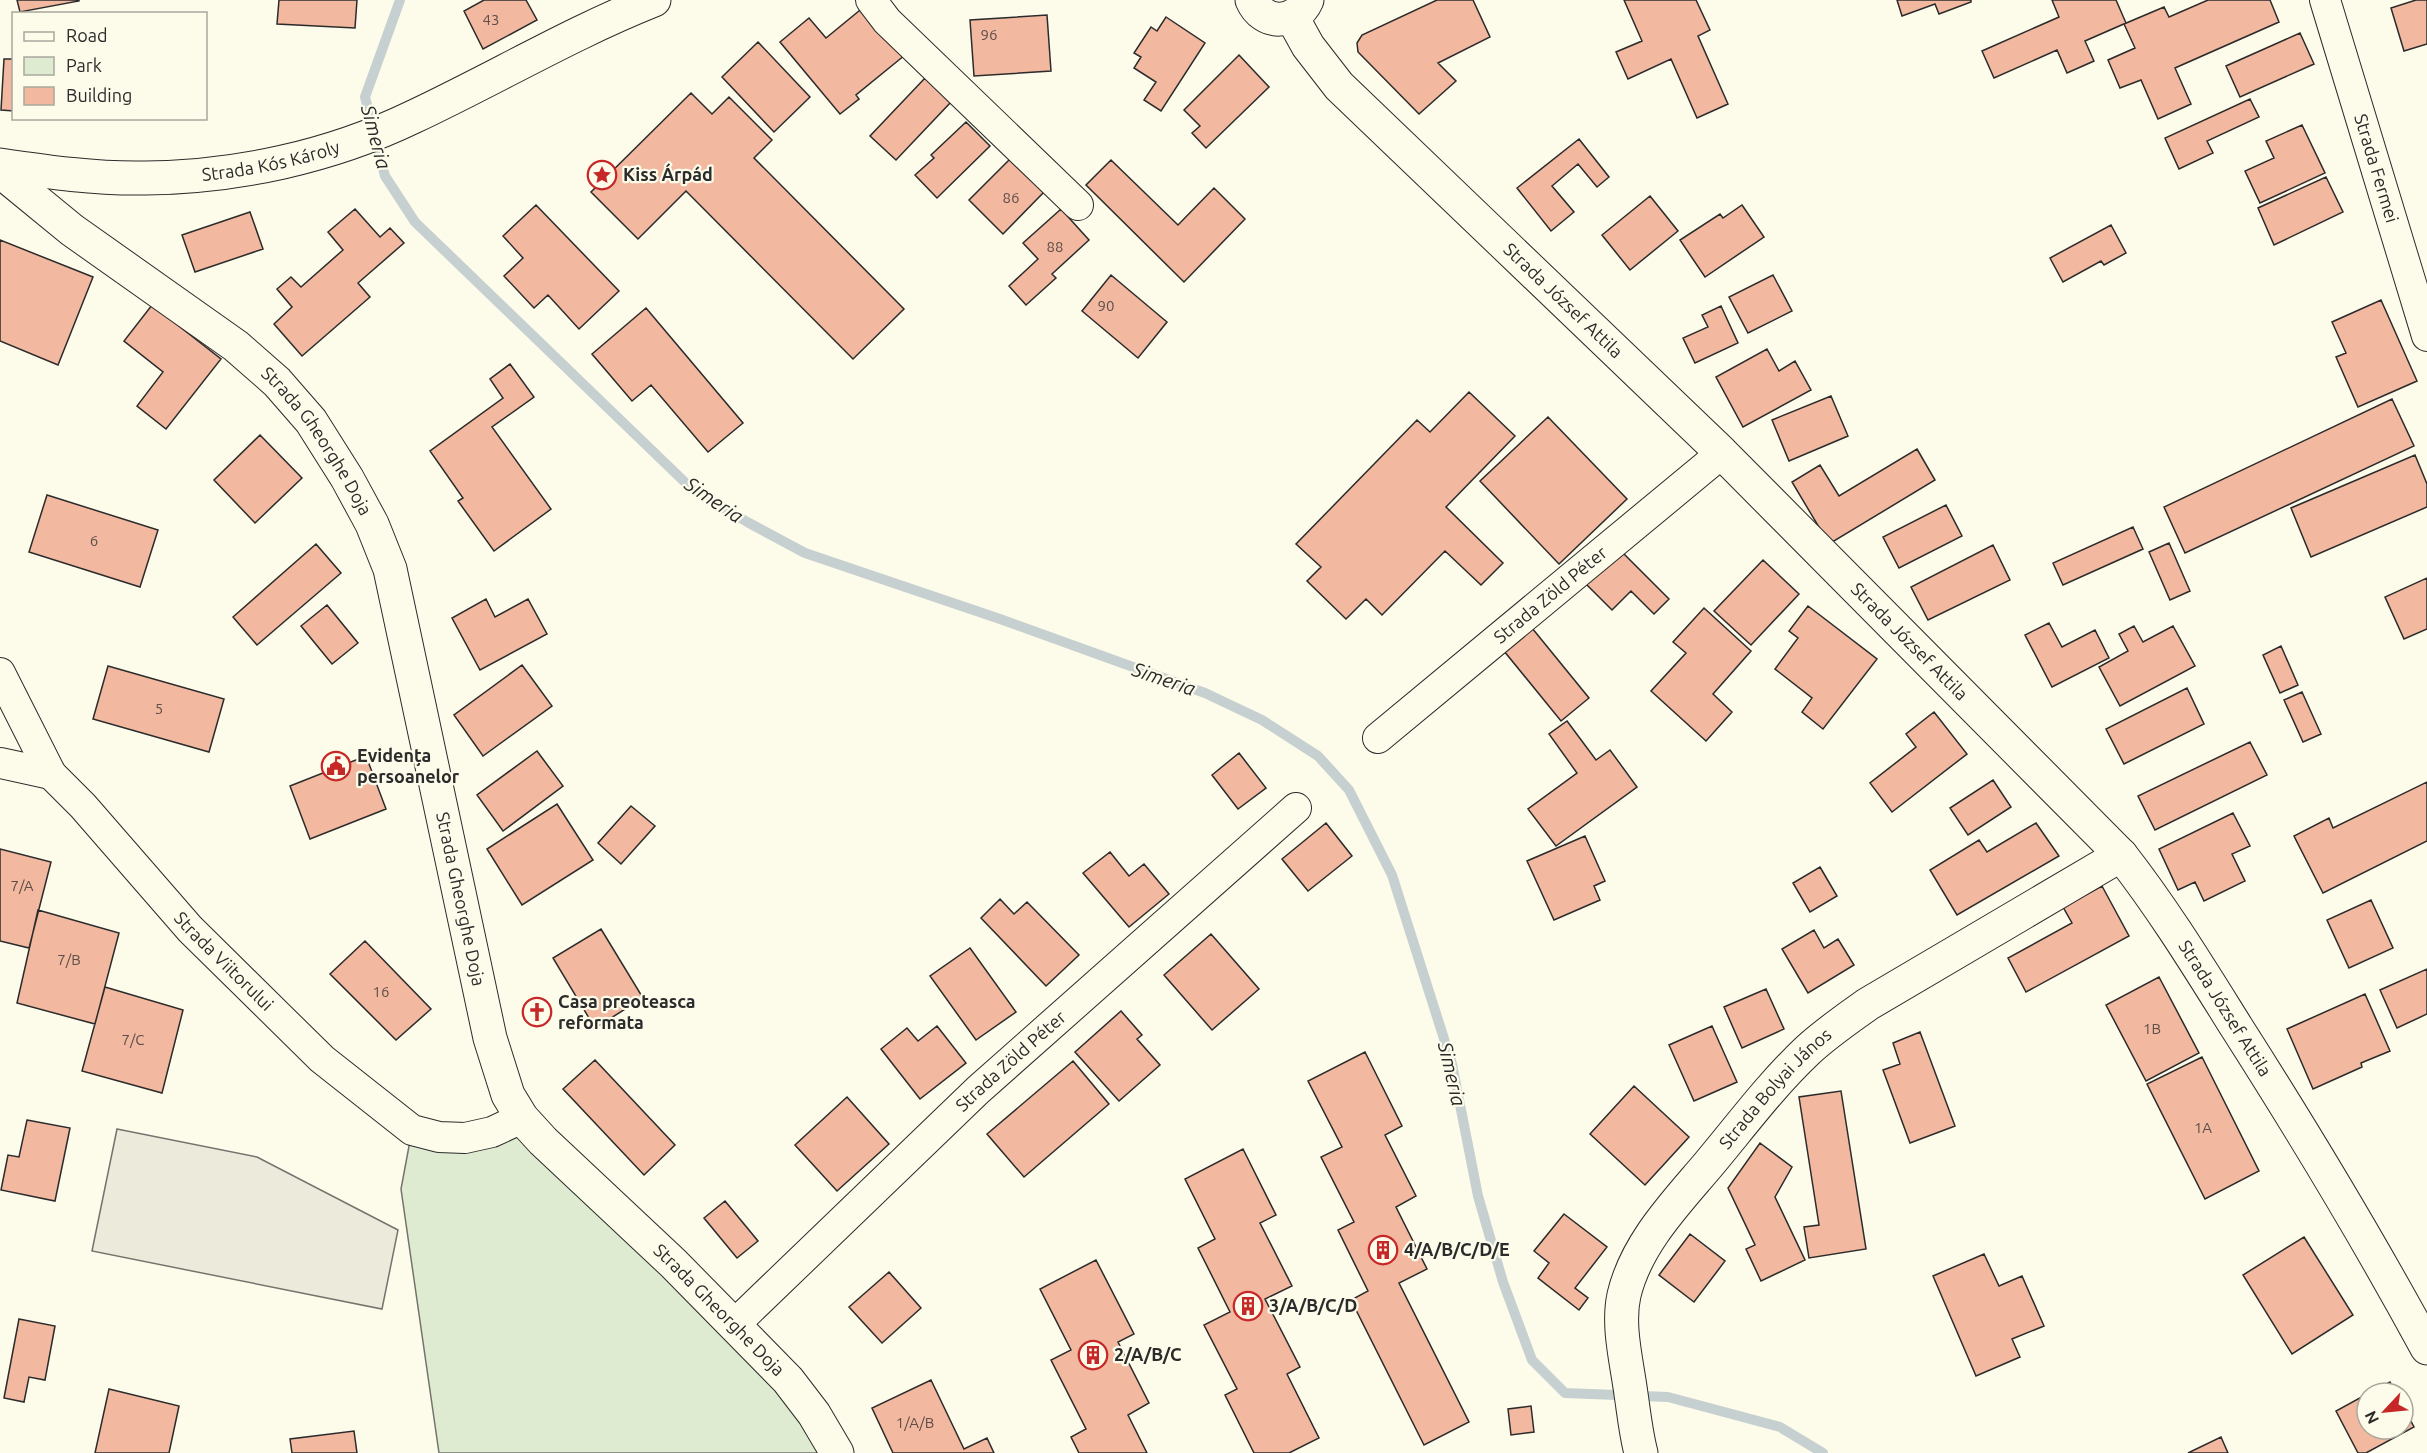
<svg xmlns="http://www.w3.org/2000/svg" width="2427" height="1453" font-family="Ubuntu,sans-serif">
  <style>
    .green { fill: #deebd1; stroke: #74746e; stroke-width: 1.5 }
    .parking { fill: #eceadb; stroke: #74746e; stroke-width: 1.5 }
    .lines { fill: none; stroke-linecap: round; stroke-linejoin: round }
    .stream { stroke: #c7d0d0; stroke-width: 10 }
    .building { fill: #f2b8a0; stroke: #2b2b2b; stroke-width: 1.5 }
    .street-casing { stroke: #2b2b2b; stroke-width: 32 }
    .secondary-casing { stroke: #2b2b2b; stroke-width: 35 }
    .primary-casing { stroke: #2b2b2b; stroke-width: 35 }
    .street { stroke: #fdfbea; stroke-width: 30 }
    .secondary { stroke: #fdfbea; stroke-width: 33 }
    .primary { stroke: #fdfbea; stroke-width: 33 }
    .labels { text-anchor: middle; stroke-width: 4.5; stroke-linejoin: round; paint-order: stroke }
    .number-label { font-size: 15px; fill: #5d4e48 }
    .street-label { font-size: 18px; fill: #2b2b2b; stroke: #fdfbea }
    .poi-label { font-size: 18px; font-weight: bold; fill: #2b2b2b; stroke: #fdfbea; text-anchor: start }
    .water-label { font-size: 20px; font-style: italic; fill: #2b2b2b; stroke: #fdfbea }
  </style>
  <rect width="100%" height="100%" fill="#fdfbea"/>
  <path class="green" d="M 522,1118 L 837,1453 L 439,1453 L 401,1189 L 412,1130 Z"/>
  <path class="parking" d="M 117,1129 L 257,1157 L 398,1230 L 382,1309 L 92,1251 Z"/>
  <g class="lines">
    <path class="stream" d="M 400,0 L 365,97 L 385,176 L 415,222 L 693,490 L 749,523 L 805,553 L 1000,619 L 1205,693 L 1262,720 L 1318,756 L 1349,790 L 1392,875 L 1452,1064 L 1478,1196 L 1503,1282 L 1532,1360 L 1565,1393 L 1668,1397 L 1780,1427 L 1823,1453"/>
  </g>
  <path class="building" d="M 17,0 L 79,0 L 79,1 L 20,12 Z
    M 279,0 L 357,0 L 355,28 L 277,24 Z
    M 484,0 L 526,0 L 537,20 L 483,49 L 464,11 Z
    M 1437,0 L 1473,0 L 1490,37 L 1438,63 L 1456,81 L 1419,114 L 1358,52 L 1357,43 L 1362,35 Z
    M 1624,0 L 1696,0 L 1710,30 L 1698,36 L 1728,104 L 1697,118 L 1671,59 L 1628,79 L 1616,52 L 1642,41 Z
    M 1897,0 L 1971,0 L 1971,2 L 1939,14 L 1935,4 L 1902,16 Z
    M 2052,0 L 2116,0 L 2126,23 L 2085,41 L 2094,61 L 2067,73 L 2057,50 L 1994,78 L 1982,51 L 2059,17 Z
    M 2208,0 L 2270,0 L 2279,22 L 2175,68 L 2191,104 L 2158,119 L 2141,80 L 2120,88 L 2108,60 L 2135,48 L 2124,24 L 2164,7 L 2169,17 Z
    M 2416,0 L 2427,0 L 2427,44 L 2404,51 L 2391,8 Z
    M 865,6 L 905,55 L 856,95 L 859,99 L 840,114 L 780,42 L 809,18 L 826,38 Z
    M 1047,15 L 1051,71 L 974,76 L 970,20 Z
    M 1166,17 L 1205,43 L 1161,111 L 1144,100 L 1156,82 L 1134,68 L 1141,57 L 1134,53 L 1151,27 L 1157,31 Z
    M 2300,33 L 2314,64 L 2240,97 L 2226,66 Z
    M 758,42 L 810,97 L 774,132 L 722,77 Z
    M 1239,55 L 1269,87 L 1206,148 L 1192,133 L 1200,126 L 1184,110 Z
    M 4,59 L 14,59 L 14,111 L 1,110 Z
    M 925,78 L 951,102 L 896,160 L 870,136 Z
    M 691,93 L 712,114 L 729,97 L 772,140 L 754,158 L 904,309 L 853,359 L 686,191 L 638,239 L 591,192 Z
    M 2250,99 L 2259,117 L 2207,141 L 2213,153 L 2179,169 L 2165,138 Z
    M 966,122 L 990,146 L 937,198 L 915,175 L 934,158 L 931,155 Z
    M 2302,125 L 2325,173 L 2260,203 L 2245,171 L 2274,158 L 2266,141 Z
    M 1579,139 L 1609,177 L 1597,187 L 1578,164 L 1552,186 L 1574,212 L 1551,231 L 1517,188 Z
    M 1012,157 L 1045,191 L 1003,234 L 969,200 Z
    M 1111,160 L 1178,225 L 1214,188 L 1245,219 L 1184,282 L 1086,185 Z
    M 2326,177 L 2343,212 L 2274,245 L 2258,208 Z
    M 1650,196 L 1678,231 L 1630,270 L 1602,235 Z
    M 536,205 L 619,291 L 579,329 L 548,295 L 534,308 L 504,276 L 523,258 L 503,236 Z
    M 1742,205 L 1764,237 L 1705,277 L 1680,240 L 1720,214 L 1723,218 Z
    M 355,209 L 380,237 L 390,228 L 404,243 L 358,283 L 370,297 L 302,356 L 274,324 L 292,307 L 277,289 L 291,277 L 301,287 L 343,250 L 328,232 Z
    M 1061,209 L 1089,240 L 1052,274 L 1056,278 L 1026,305 L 1009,286 L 1038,259 L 1023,243 Z
    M 250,212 L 263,249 L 195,272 L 182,235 Z
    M 2111,225 L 2126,253 L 2104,265 L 2101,261 L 2063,282 L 2050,258 Z
    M 0,240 L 93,277 L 58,365 L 0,341 Z
    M 1111,275 L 1167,322 L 1138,358 L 1082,311 Z
    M 1773,275 L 1792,311 L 1748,333 L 1729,297 Z
    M 2381,300 L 2417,381 L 2358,407 L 2336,357 L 2346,353 L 2332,322 Z
    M 152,305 L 221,359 L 166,429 L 137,406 L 163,372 L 124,341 Z
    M 1721,306 L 1738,343 L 1695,363 L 1683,338 L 1708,327 L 1702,315 Z
    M 646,308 L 743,423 L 708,452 L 651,385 L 632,401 L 592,354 Z
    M 1767,349 L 1779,371 L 1795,361 L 1811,390 L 1743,427 L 1716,377 Z
    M 510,364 L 534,397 L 492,427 L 551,509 L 494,551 L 458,501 L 463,498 L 430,451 L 503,398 L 490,379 Z
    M 1469,392 L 1515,436 L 1446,507 L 1503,563 L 1481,585 L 1445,551 L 1382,615 L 1366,599 L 1346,619 L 1307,581 L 1321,567 L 1296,544 L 1417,420 L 1430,432 Z
    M 1831,396 L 1848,436 L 1789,461 L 1772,420 Z
    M 2392,399 L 2414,446 L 2185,553 L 2164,507 Z
    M 1548,417 L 1627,499 L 1559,564 L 1480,481 Z
    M 260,435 L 302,478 L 255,523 L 214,480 Z
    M 1917,449 L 1935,480 L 1829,544 L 1792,482 L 1820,465 L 1839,496 Z
    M 2415,455 L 2427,484 L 2427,507 L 2311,557 L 2291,508 Z
    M 47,495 L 158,530 L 140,587 L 29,552 Z
    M 1946,505 L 1962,536 L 1899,568 L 1883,537 Z
    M 2133,527 L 2143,549 L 2063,585 L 2053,563 Z
    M 2169,543 L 2190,591 L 2170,600 L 2149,552 Z
    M 316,544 L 341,573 L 257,645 L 233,617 Z
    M 1993,545 L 2010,580 L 1928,620 L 1911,587 Z
    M 1620,550 L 1669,599 L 1654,614 L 1631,591 L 1612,610 L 1586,584 Z
    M 1763,560 L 1799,594 L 1751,645 L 1714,611 Z
    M 2427,578 L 2427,629 L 2404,639 L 2385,597 Z
    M 486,599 L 495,617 L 528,599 L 547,634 L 480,670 L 452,618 Z
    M 327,605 L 358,643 L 332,664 L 301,626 Z
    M 1808,606 L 1877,659 L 1823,729 L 1802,712 L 1812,698 L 1775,669 L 1798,638 L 1789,631 Z
    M 1704,608 L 1751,651 L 1713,694 L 1732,712 L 1706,741 L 1651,691 L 1686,653 L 1673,642 Z
    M 2049,623 L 2062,647 L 2095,630 L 2109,658 L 2052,687 L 2025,635 Z
    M 2134,626 L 2143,642 L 2173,626 L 2195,666 L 2120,706 L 2099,667 L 2128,651 L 2119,634 Z
    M 1532,628 L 1589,698 L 1561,721 L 1504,651 Z
    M 2281,646 L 2298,685 L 2280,693 L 2263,655 Z
    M 522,665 L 552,706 L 483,756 L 454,715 Z
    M 108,666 L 224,699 L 209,752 L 93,719 Z
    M 2187,688 L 2204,724 L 2124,764 L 2106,729 Z
    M 2302,692 L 2321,734 L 2303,742 L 2284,700 Z
    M 1934,712 L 1967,754 L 1892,812 L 1870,783 L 1916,747 L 1906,734 Z
    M 1567,721 L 1596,760 L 1610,750 L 1637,787 L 1556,846 L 1528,809 L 1577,773 L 1549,734 Z
    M 2250,742 L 2267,775 L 2155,830 L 2138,796 Z
    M 537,751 L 563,786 L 503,831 L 477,795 Z
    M 1239,753 L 1266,788 L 1238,809 L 1212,775 Z
    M 366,756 L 386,809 L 310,839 L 290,786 Z
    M 1993,780 L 2011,807 L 1968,835 L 1950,808 Z
    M 2427,782 L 2427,841 L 2323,893 L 2294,836 L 2329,818 L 2333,828 Z
    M 557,804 L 593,860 L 522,905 L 487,849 Z
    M 631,806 L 655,826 L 621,864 L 598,843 Z
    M 2233,813 L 2250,846 L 2232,854 L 2245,881 L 2204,901 L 2195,882 L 2178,890 L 2159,849 Z
    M 1326,823 L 1352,856 L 1308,891 L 1282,859 Z
    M 2036,823 L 2059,856 L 1957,915 L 1930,870 L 1979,840 L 1987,852 Z
    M 1585,836 L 1605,881 L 1594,886 L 1600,900 L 1554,920 L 1527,861 Z
    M 0,849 L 51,862 L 29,948 L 0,941 Z
    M 1110,852 L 1129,876 L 1144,864 L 1169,894 L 1129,927 L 1083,873 Z
    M 1820,867 L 1837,896 L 1810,912 L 1793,883 Z
    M 2102,886 L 2129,936 L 2026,992 L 2008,958 L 2072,923 L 2063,907 Z
    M 1000,899 L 1014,914 L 1027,902 L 1079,955 L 1046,986 L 981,918 Z
    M 2371,900 L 2393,948 L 2349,968 L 2327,920 Z
    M 38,910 L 119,933 L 95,1024 L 17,1003 Z
    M 601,929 L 643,998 L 595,1028 L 553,958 Z
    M 1814,930 L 1824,948 L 1838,939 L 1854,965 L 1808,993 L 1782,949 Z
    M 1211,934 L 1259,989 L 1212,1030 L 1164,975 Z
    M 365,941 L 431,1009 L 396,1040 L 330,974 Z
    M 970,948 L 1016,1012 L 976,1040 L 930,976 Z
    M 2427,969 L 2427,1014 L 2397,1028 L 2380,990 Z
    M 2159,977 L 2199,1053 L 2146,1081 L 2106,1005 Z
    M 105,987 L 183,1010 L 162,1093 L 82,1071 Z
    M 1766,989 L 1784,1029 L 1742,1048 L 1724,1007 Z
    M 2365,994 L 2390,1051 L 2361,1063 L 2362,1067 L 2313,1089 L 2287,1029 Z
    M 1121,1011 L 1142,1035 L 1137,1039 L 1160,1065 L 1119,1101 L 1075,1052 Z
    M 937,1026 L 966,1063 L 920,1099 L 881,1049 L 907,1028 L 918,1041 Z
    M 1712,1026 L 1737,1082 L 1694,1101 L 1669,1045 Z
    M 1920,1032 L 1955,1126 L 1910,1143 L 1883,1070 L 1900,1064 L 1893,1043 Z
    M 1365,1052 L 1402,1126 L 1385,1135 L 1416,1196 L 1396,1207 L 1427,1269 L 1399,1283 L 1469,1422 L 1424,1445 L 1351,1300 L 1368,1291 L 1338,1230 L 1354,1222 L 1321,1157 L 1342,1147 L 1308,1081 Z
    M 2202,1057 L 2259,1171 L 2205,1199 L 2147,1084 Z
    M 595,1060 L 675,1145 L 644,1175 L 563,1089 Z
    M 1073,1061 L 1109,1104 L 1024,1177 L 987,1134 Z
    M 1634,1086 L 1689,1137 L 1645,1185 L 1590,1134 Z
    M 1841,1091 L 1866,1249 L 1809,1258 L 1804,1227 L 1819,1225 L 1799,1097 Z
    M 847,1097 L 889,1144 L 837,1191 L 795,1145 Z
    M 27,1120 L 70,1128 L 55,1201 L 1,1190 L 8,1155 L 19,1157 Z
    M 1760,1143 L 1792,1167 L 1775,1197 L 1805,1260 L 1761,1281 L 1746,1249 L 1755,1245 L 1728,1188 Z
    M 1243,1149 L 1276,1215 L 1260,1223 L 1292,1286 L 1265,1299 L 1300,1367 L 1287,1374 L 1319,1438 L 1289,1453 L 1254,1453 L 1225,1395 L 1237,1389 L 1204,1325 L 1230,1312 L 1198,1248 L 1215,1239 L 1185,1179 Z
    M 725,1201 L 758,1241 L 737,1258 L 704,1218 Z
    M 1564,1214 L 1607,1247 L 1575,1288 L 1588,1298 L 1579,1310 L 1538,1278 L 1549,1263 L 1534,1251 Z
    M 1690,1234 L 1725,1261 L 1694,1302 L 1659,1275 Z
    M 2304,1237 L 2353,1315 L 2292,1354 L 2243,1275 Z
    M 1984,1254 L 1999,1286 L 2022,1276 L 2044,1326 L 2012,1339 L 2020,1357 L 1976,1376 L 1933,1276 Z
    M 1096,1260 L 1134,1334 L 1118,1342 L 1149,1403 L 1128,1415 L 1147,1453 L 1079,1453 L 1071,1437 L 1086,1429 L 1051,1360 L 1071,1350 L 1040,1289 Z
    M 889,1272 L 921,1308 L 882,1343 L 849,1307 Z
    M 19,1319 L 55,1326 L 45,1380 L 29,1377 L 24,1402 L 4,1398 Z
    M 931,1380 L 964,1449 L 987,1438 L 994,1453 L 893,1453 L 872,1408 Z
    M 2390,1382 L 2396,1393 L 2369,1393 Z
    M 109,1389 L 179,1406 L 169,1453 L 95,1453 Z
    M 2367,1394 L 2367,1429 L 2403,1429 L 2403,1406 L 2414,1427 L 2366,1453 L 2358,1453 L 2336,1411 Z
    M 1531,1406 L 1534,1432 L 1511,1435 L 1508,1409 Z
    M 354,1431 L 357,1453 L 292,1453 L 290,1439 Z
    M 2221,1437 L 2228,1453 L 2188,1453 Z"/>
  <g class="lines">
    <g class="street-casing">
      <g id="street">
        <path d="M 871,0 L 887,21 L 1078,205"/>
        <path id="s1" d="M 2325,0 L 2427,336"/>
        <path id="s2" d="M 0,673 L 51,774 L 83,806 L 190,929 L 322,1059 L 412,1130 L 439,1137 L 465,1138 L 492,1132 L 522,1118"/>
        <path id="s3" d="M 1378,738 L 1722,453"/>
        <path d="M 0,763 L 51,774"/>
        <path id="s4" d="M 735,1324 L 978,1090 L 1296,808"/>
      </g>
    </g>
    <g class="secondary-casing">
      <g id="secondary">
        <path id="s5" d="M 0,171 L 72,230 L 236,346 L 277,382 L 311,421 L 347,478 L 372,524 L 390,569 L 490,1038 L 508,1095 L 522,1118 L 543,1141 L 673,1263 L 788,1380 L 814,1414 L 837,1453"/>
        <path id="s6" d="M 1641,1453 C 1636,1434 1634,1414 1631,1394 C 1627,1363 1617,1326 1624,1295 C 1636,1244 1675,1204 1708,1165 C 1740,1127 1770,1086 1807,1051 C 1825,1034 1847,1019 1868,1004 L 2121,855"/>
      </g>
    </g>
    <g class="primary-casing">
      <g id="primary">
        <path d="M 1252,0 C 1263,26 1296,25 1307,0"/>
        <path id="s7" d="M 1292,17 L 1308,46 L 1339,86 L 1722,453 L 2121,855 C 2164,910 2200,969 2237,1028 C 2304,1133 2368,1239 2427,1348"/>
        <path id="s8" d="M 0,165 C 48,172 96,179 145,178 C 237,177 330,157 413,117 C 494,79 571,33 654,0"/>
      </g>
    </g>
    <use href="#street" class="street"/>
    <use href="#secondary" class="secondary"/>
    <use href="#primary" class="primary"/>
  </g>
  <defs>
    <g id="sight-ring" transform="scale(1.5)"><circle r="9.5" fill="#fdfbea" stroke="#c62828" stroke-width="1.5"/><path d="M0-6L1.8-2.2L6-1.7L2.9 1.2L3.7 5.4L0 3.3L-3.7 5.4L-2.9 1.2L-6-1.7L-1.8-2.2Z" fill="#c62828"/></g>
    <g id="civic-ring" transform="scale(1.5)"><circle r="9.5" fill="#fdfbea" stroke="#c62828" stroke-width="1.5"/><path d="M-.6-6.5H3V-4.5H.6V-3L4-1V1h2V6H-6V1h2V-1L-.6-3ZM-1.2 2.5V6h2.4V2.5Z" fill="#c62828"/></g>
    <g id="church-ring" transform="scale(1.5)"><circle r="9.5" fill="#fdfbea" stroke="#c62828" stroke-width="1.5"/><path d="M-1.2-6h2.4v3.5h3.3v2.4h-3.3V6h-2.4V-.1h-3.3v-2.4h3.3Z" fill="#c62828"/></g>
    <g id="building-ring" transform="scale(1.5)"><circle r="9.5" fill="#fdfbea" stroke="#c62828" stroke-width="1.5"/><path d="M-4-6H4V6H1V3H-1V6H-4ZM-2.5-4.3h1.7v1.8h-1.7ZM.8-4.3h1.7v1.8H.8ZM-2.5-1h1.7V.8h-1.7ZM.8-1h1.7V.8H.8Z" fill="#c62828"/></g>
  </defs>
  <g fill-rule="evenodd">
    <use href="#sight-ring" x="602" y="175"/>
    <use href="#civic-ring" x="336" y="766"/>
    <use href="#church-ring" x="537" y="1012"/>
    <use href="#building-ring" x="1383" y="1250"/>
    <use href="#building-ring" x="1248" y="1306"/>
    <use href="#building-ring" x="1093" y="1355"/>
  </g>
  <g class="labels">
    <g class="number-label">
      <text x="491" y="25">43</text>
      <text x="989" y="40">96</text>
      <text x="1011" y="203">86</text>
      <text x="1055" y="252">88</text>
      <text x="1106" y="311">90</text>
      <text x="94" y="546">6</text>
      <text x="159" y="714">5</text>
      <text x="22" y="891">7/A</text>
      <text x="69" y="965">7/B</text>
      <text x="381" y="997">16</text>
      <text x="2152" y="1034">1B</text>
      <text x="133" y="1045">7/C</text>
      <text x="2203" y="1133">1A</text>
      <text x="915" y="1428">1/A/B</text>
    </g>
    <g class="street-label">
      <text dy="6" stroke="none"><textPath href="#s8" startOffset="273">Strada Kós Károly</textPath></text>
      <text dy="6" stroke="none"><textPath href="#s1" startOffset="176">Strada Fermei</textPath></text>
      <text dy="6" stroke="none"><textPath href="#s7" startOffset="394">Strada József Attila</textPath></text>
      <text dy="6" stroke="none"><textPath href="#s5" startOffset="420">Strada Gheorghe Doja</textPath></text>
      <text dy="6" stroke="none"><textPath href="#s3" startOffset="224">Strada Zöld Péter</textPath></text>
      <text dy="6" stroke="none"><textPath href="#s7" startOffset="880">Strada József Attila</textPath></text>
      <text dy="6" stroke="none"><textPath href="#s5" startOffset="906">Strada Gheorghe Doja</textPath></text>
      <text dy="6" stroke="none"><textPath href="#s2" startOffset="368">Strada Viitorului</textPath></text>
      <text dy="6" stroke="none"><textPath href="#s7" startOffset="1366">Strada József Attila</textPath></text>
      <text dy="6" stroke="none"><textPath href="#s4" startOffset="381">Strada Zöld Péter</textPath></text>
      <text dy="6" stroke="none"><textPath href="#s6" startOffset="418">Strada Bolyai János</textPath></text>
      <text dy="6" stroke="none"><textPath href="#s5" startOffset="1410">Strada Gheorghe Doja</textPath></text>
    </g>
    <g class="poi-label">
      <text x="623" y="181">Kiss Árpád</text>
      <text x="357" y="762">Evidența<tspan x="357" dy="21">persoanelor</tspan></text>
      <text x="558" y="1008">Casa preoteasca<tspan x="558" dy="21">reformata</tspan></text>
      <text x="1404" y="1256">4/A/B/C/D/E</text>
      <text x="1269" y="1312">3/A/B/C/D</text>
      <text x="1114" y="1361">2/A/B/C</text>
    </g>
    <g class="water-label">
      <text transform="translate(376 137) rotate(75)" y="7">Simeria</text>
      <text transform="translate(714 500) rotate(34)" y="7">Simeria</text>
      <text transform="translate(1164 679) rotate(19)" y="7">Simeria</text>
      <text transform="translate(1452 1074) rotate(77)" y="7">Simeria</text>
    </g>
  </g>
  <rect x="12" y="12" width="195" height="108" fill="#fdfbea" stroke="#a9a89e" stroke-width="1.5"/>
  <rect x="24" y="32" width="30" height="9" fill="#fdfbea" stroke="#a9a89e" stroke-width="1.5"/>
  <text x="66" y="42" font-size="18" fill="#2b2b2b">Road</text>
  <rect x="24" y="57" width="30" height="18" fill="#deebd1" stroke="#a9a89e" stroke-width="1.5"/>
  <text x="66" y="72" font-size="18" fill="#2b2b2b">Park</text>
  <rect x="24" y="87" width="30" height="18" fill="#f2b8a0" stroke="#a9a89e" stroke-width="1.5"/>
  <text x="66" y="102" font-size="18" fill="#2b2b2b">Building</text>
  <g transform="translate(2385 1411) rotate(244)"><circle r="28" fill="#fdfbea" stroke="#a9a89e" stroke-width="1.5"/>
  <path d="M0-4.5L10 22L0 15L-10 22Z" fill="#c62828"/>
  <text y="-9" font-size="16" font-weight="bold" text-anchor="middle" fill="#2b2b2b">N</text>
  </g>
</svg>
